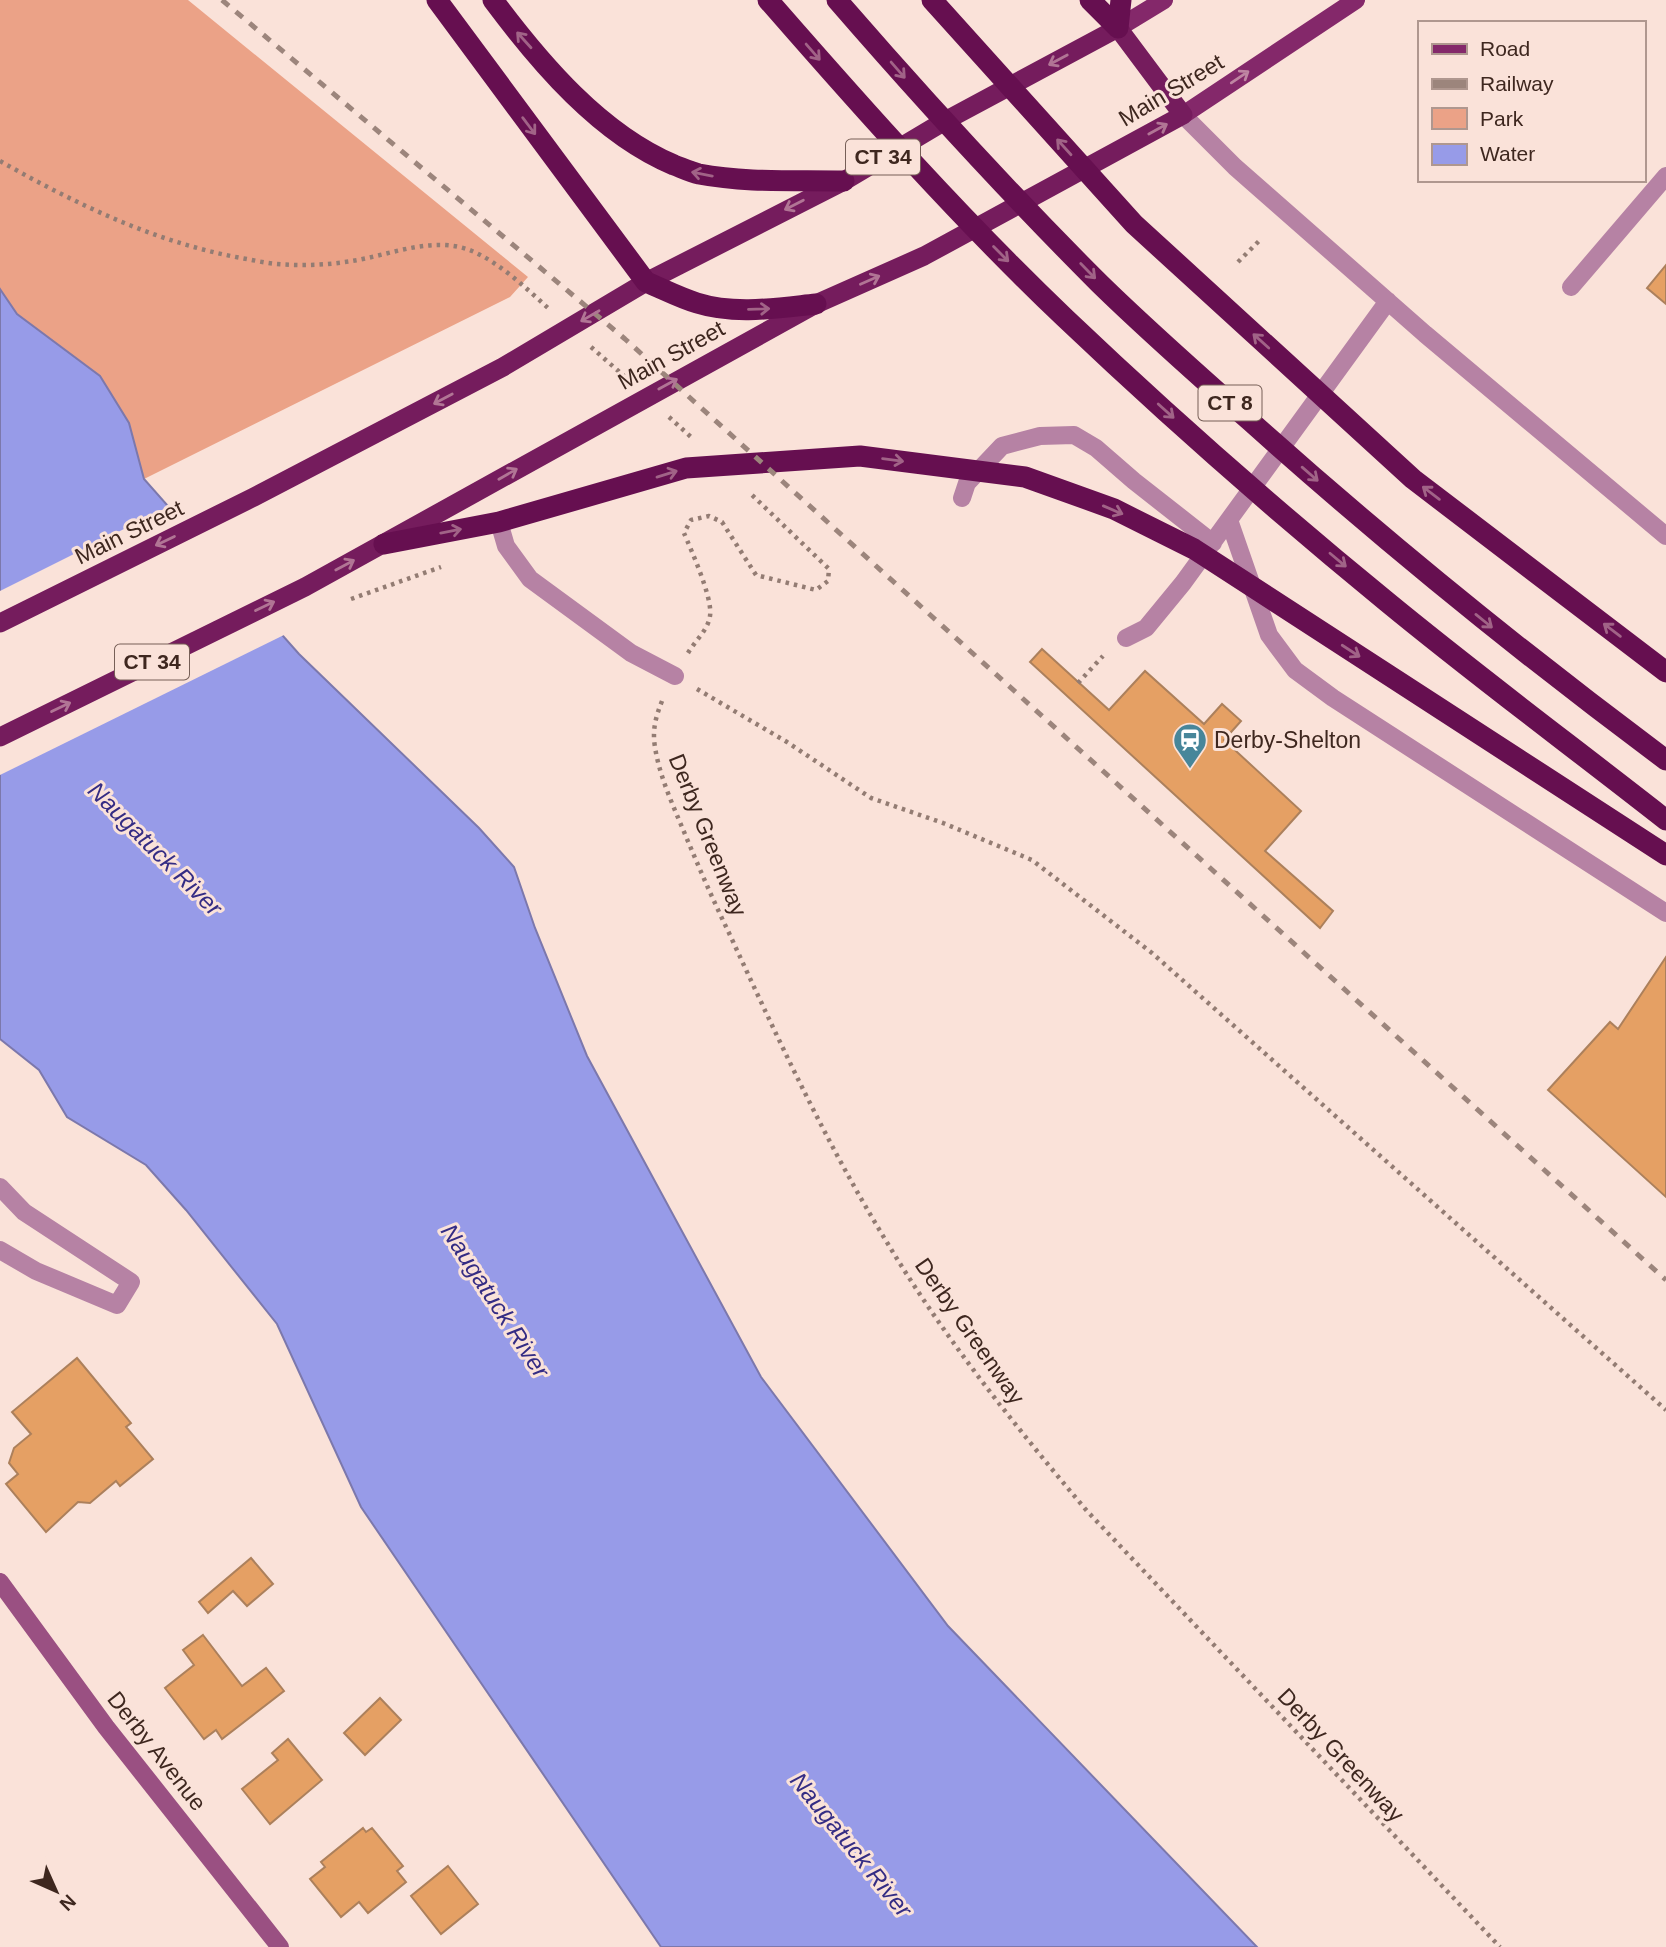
<svg xmlns="http://www.w3.org/2000/svg" width="1666" height="1947" font-family="Helvetica,sans-serif">
  <style>
    .green { fill: #eba287 }
    .water { fill: #979be8; stroke: #7c78ac; stroke-width: 2 }
    .pier { fill: #fae2d9 }
    .building { fill: #e5a064; stroke: #ac805c; stroke-width: 2 }
    .lines { fill: none; stroke-linecap: round; stroke-linejoin: round }
    .path { stroke: #937c73; stroke-width: 4.5; stroke-dasharray: 3.5 5; stroke-linecap: butt }
    .service { stroke: #b682a4; stroke-width: 18 }
    .secondary { stroke: #9a5082; stroke-width: 18 }
    .primary { stroke: #84286a; stroke-width: 18 }
    .trunk { stroke: #751c5d; stroke-width: 19 }
    .motorway { stroke: #660f50; stroke-width: 21 }
    .rail { stroke: #9c857c; stroke-width: 5; stroke-dasharray: 9 9; stroke-linecap: butt }
    .oneway { stroke: #a16387 }
    .oneway2 { stroke: #b17595 }
    .oneway3 { stroke: #bf85a2 }
    .labels { text-anchor: middle; stroke-width: 6; stroke-linejoin: round; paint-order: stroke }
    .shield { fill: #fae2d9; stroke: #765f57; stroke-width: 2 }
    .shield-label { font-size: 21px; font-weight: bold; fill: #3e271f }
    .street-label { font-size: 23px; fill: #3e271f; stroke: #fae2d9 }
    .poi-label { font-size: 23px; fill: #3e271f; stroke: #fae2d9; text-anchor: start }
    .water-label { font-size: 24px; font-style: italic; fill: #342c84; stroke: #fae2d9 }
  </style>
  <rect width="100%" height="100%" fill="#fae2d9"/>
  <path class="green" d="M 0,0 L 188,0 L 528,277 L 510,297 L 144,479 L 129,423 L 100,376 L 17,314 L 0,289 Z"/>
  <path class="water" d="M 0,289 L 17,314 L 100,376 L 129,423 L 144,479 L 299,654 L 479,828 L 514,867 L 535,928 L 587,1056 L 761,1377 L 948,1626 L 1257,1947 L 661,1947 L 361,1507 L 277,1324 L 186,1210 L 146,1165 L 67,1117 L 39,1070 L 0,1039 Z"/>
  <path class="pier" d="M 172,505 L 286,634 L 0,775 L 0,591 Z"/>
  <path class="building" d="M 1666,265 L 1666,304 L 1647,288 Z
    M 1042,649 L 1109,710 L 1145,671 L 1204,724 L 1222,704 L 1241,721 L 1224,740 L 1301,811 L 1265,851 L 1333,911 L 1320,928 L 1030,662 Z
    M 1666,957 L 1666,1197 L 1548,1090 L 1610,1022 L 1618,1029 Z
    M 77,1358 L 131,1423 L 126,1427 L 153,1459 L 120,1486 L 116,1481 L 90,1503 L 78,1502 L 46,1532 L 6,1484 L 18,1474 L 9,1463 L 14,1448 L 31,1434 L 12,1412 Z
    M 251,1558 L 273,1584 L 247,1606 L 233,1591 L 208,1613 L 199,1602 Z
    M 203,1635 L 242,1686 L 266,1668 L 284,1691 L 222,1739 L 216,1730 L 204,1739 L 165,1688 L 194,1665 L 183,1650 Z
    M 380,1698 L 401,1720 L 365,1755 L 344,1733 Z
    M 288,1739 L 322,1780 L 270,1824 L 242,1789 L 278,1760 L 272,1753 Z
    M 363,1828 L 366,1832 L 372,1828 L 403,1866 L 397,1871 L 406,1882 L 368,1913 L 359,1902 L 341,1917 L 310,1879 L 325,1867 L 321,1862 Z
    M 448,1866 L 478,1904 L 441,1934 L 411,1896 Z"/>
  <g class="lines">
    <path class="path" d="M 0,161 C 76,204 154,242 241,258 C 253,260 265,263 277,264 C 302,266 328,265 352,261 C 390,255 434,235 472,251 C 500,263 526,288 548,308
      M 1238,262 L 1260,240
      M 591,347 L 624,376
      M 669,417 L 691,437
      M 351,599 L 441,567
      M 688,653 C 695,641 708,630 710,616 C 713,598 691,550 684,533 L 691,520 L 709,516 L 722,522 L 756,575 L 816,590 L 828,581 L 829,569 L 751,494
      M 1078,683 L 1103,656
      M 697,689 L 787,742 L 871,798 L 943,823 L 1032,860 L 1152,953 L 1666,1410
      M 662,701 C 656,716 652,730 655,747 C 659,774 671,801 682,827 C 697,863 712,898 729,933 C 778,1039 827,1145 888,1244 C 945,1339 1016,1427 1087,1511 L 1500,1947"/>
    <path class="service" d="M 1183,115 L 1235,167 L 1425,334 L 1666,536
      M 1571,287 L 1666,176
      M 962,498 L 967,483 L 1002,446 L 1040,436 L 1074,435 L 1096,448 L 1134,481 L 1213,543
      M 1229,520 L 1269,635 L 1295,670 L 1333,698 L 1666,913
      M 499,522 L 506,546 L 530,579 L 631,653 L 675,676
      M 1126,638 L 1146,628 L 1183,583 L 1388,301
      M 0,1187 L 24,1212 L 131,1282 L 117,1305 L 36,1271 L 0,1250"/>
    <path class="secondary" d="M 0,1582 L 106,1727 L 280,1947"/>
    <path class="primary" d="M 1118,28 L 1164,0
      M 1183,115 L 1356,0"/>
    <path class="trunk" d="M 0,623 L 254,497 L 503,367 L 646,282 L 844,181 L 943,122 L 1118,28 L 1183,115 L 924,256 L 816,304 L 305,587 L 0,737"/>
    <path class="motorway" d="M 437,0 L 646,282 C 663,289 680,298 697,303 C 735,315 777,308 816,304
      M 493,0 C 540,63 600,134 674,165 C 682,168 690,172 699,174 C 746,183 795,180 844,181
      M 768,0 C 863,109 960,218 1065,318 C 1168,416 1276,511 1386,601 C 1477,676 1573,747 1666,820
      M 837,0 C 921,97 1008,192 1099,283 C 1147,330 1198,375 1249,420 C 1383,540 1522,653 1666,760
      M 932,0 L 1134,224 L 1413,479 L 1666,672
      M 1090,0 L 1118,28
      M 1118,28 L 1121,0
      M 384,544 L 499,522 L 686,468 L 860,456 L 1025,477 L 1114,509 L 1194,549 L 1666,855"/>
    <path class="rail" d="M 222,0 L 625,339 L 1666,1280"/>
  </g>
  <defs><path id="oneway-shaft" d="M-6 0H5M1.5-3L5.5 0L1.5 3" fill="none" stroke-width="1.6" stroke-linecap="round" stroke-linejoin="round" transform="scale(1.75)"/></defs>
  <g class="oneway">
    <use href="#oneway-shaft" transform="translate(524 40) rotate(-132)"/>
    <use href="#oneway-shaft" transform="translate(813 52) rotate(49)"/>
    <use href="#oneway-shaft" transform="translate(898 70) rotate(49)"/>
    <use href="#oneway-shaft" transform="translate(529 126) rotate(53)"/>
    <use href="#oneway-shaft" transform="translate(1064 147) rotate(-132)"/>
    <use href="#oneway-shaft" transform="translate(702 174) rotate(-169)"/>
    <use href="#oneway-shaft" transform="translate(1001 254) rotate(45)"/>
    <use href="#oneway-shaft" transform="translate(1088 271) rotate(46)"/>
    <use href="#oneway-shaft" transform="translate(759 309) rotate(-2)"/>
    <use href="#oneway-shaft" transform="translate(1261 341) rotate(-138)"/>
    <use href="#oneway-shaft" transform="translate(1166 411) rotate(42)"/>
    <use href="#oneway-shaft" transform="translate(893 460) rotate(7)"/>
    <use href="#oneway-shaft" transform="translate(667 474) rotate(-17)"/>
    <use href="#oneway-shaft" transform="translate(1310 474) rotate(41)"/>
    <use href="#oneway-shaft" transform="translate(1431 493) rotate(-143)"/>
    <use href="#oneway-shaft" transform="translate(1113 510) rotate(23)"/>
    <use href="#oneway-shaft" transform="translate(451 531) rotate(-11)"/>
    <use href="#oneway-shaft" transform="translate(1338 560) rotate(40)"/>
    <use href="#oneway-shaft" transform="translate(1484 621) rotate(39)"/>
    <use href="#oneway-shaft" transform="translate(1612 630) rotate(-143)"/>
    <use href="#oneway-shaft" transform="translate(1351 651) rotate(33)"/>
  </g>
  <g class="oneway2">
    <use href="#oneway-shaft" transform="translate(1058 60) rotate(152)"/>
    <use href="#oneway-shaft" transform="translate(1158 129) rotate(-29)"/>
    <use href="#oneway-shaft" transform="translate(794 205) rotate(153)"/>
    <use href="#oneway-shaft" transform="translate(870 280) rotate(-24)"/>
    <use href="#oneway-shaft" transform="translate(590 316) rotate(150)"/>
    <use href="#oneway-shaft" transform="translate(668 384) rotate(-29)"/>
    <use href="#oneway-shaft" transform="translate(443 399) rotate(152)"/>
    <use href="#oneway-shaft" transform="translate(508 474) rotate(-30)"/>
    <use href="#oneway-shaft" transform="translate(165 541) rotate(154)"/>
    <use href="#oneway-shaft" transform="translate(345 565) rotate(-28)"/>
    <use href="#oneway-shaft" transform="translate(265 606) rotate(-26)"/>
    <use href="#oneway-shaft" transform="translate(61 707) rotate(-26)"/>
  </g>
  <use class="oneway3" href="#oneway-shaft" transform="translate(1240 77) rotate(-34)"/>
  <defs>
    <g id="station-pin" transform="scale(1.75)"><path d="M0 17L-7.5 6A9.5 9.5 0 1 1 7.5 6Z" fill="#47869a" stroke="#fae2d9"/><path d="M-3-6H3Q5-6 5-4V2Q5 4 3 4L4.5 6H3L1.5 4h-3L-3 6H-4.5L-3 4Q-5 4-5 2V-4Q-5-6-3-6ZM-3.5-4v3h7v-3ZM-3.5 1v1.5H-2V1ZM2 1v1.5H3.5V1Z" fill="#fff"/></g>
  </defs>
  <g fill-rule="evenodd">
    <use href="#station-pin" x="1190" y="740"/>
  </g>
  <g class="labels">
    <g class="shield">
      <rect x="846" y="139.5" width="74" height="35" rx="5"/>
      <rect x="1198.5" y="385.5" width="63" height="35" rx="5"/>
      <rect x="115" y="644.5" width="74" height="35" rx="5"/>
    </g>
    <g class="shield-label">
      <text x="883" y="164">CT 34</text>
      <text x="1230" y="410">CT 8</text>
      <text x="152" y="669">CT 34</text>
    </g>
    <g class="street-label">
      <text transform="translate(1171 90) rotate(-31)" y="8">Main Street</text>
      <text transform="translate(671 355) rotate(-29)" y="8">Main Street</text>
      <text transform="translate(129 532) rotate(-26)" y="8">Main Street</text>
      <text transform="translate(708 835) rotate(68)" y="8">Derby Greenway</text>
      <text transform="translate(970 1331) rotate(55)" y="8">Derby Greenway</text>
      <text transform="translate(157 1751) rotate(52)" y="8">Derby Avenue</text>
      <text transform="translate(1341 1755) rotate(47)" y="8">Derby Greenway</text>
    </g>
    <g class="poi-label">
      <text x="1214" y="748">Derby-Shelton</text>
    </g>
    <g class="water-label">
      <text transform="translate(155 849) rotate(45)" y="8">Naugatuck River</text>
      <text transform="translate(495 1301) rotate(57)" y="8">Naugatuck River</text>
      <text transform="translate(851 1845) rotate(51)" y="8">Naugatuck River</text>
    </g>
  </g>
  <rect x="1418" y="21" width="228" height="161" fill="#fae2d9" stroke="#af978f" stroke-width="2"/>
  <rect x="1432" y="44" width="35" height="10" fill="#84286a" stroke="#af978f" stroke-width="2"/>
  <text x="1480" y="56" font-size="21" fill="#3e271f">Road</text>
  <rect x="1432" y="79" width="35" height="10" fill="#9c857c" stroke="#af978f" stroke-width="2"/>
  <text x="1480" y="91" font-size="21" fill="#3e271f">Railway</text>
  <rect x="1432" y="108" width="35" height="21" fill="#eba287" stroke="#af978f" stroke-width="2"/>
  <text x="1480" y="126" font-size="21" fill="#3e271f">Park</text>
  <rect x="1432" y="144" width="35" height="21" fill="#979be8" stroke="#af978f" stroke-width="2"/>
  <text x="1480" y="161" font-size="21" fill="#3e271f">Water</text>
  <g transform="translate(56 1891) rotate(135)" stroke="#fae2d9" stroke-width="5" paint-order="stroke">
  <path d="M0-5L12 26L0 18L-12 26Z" fill="#3e271f"/>
  <text y="-10" font-size="19" font-weight="bold" text-anchor="middle" fill="#3e271f">N</text>
  </g>
</svg>
